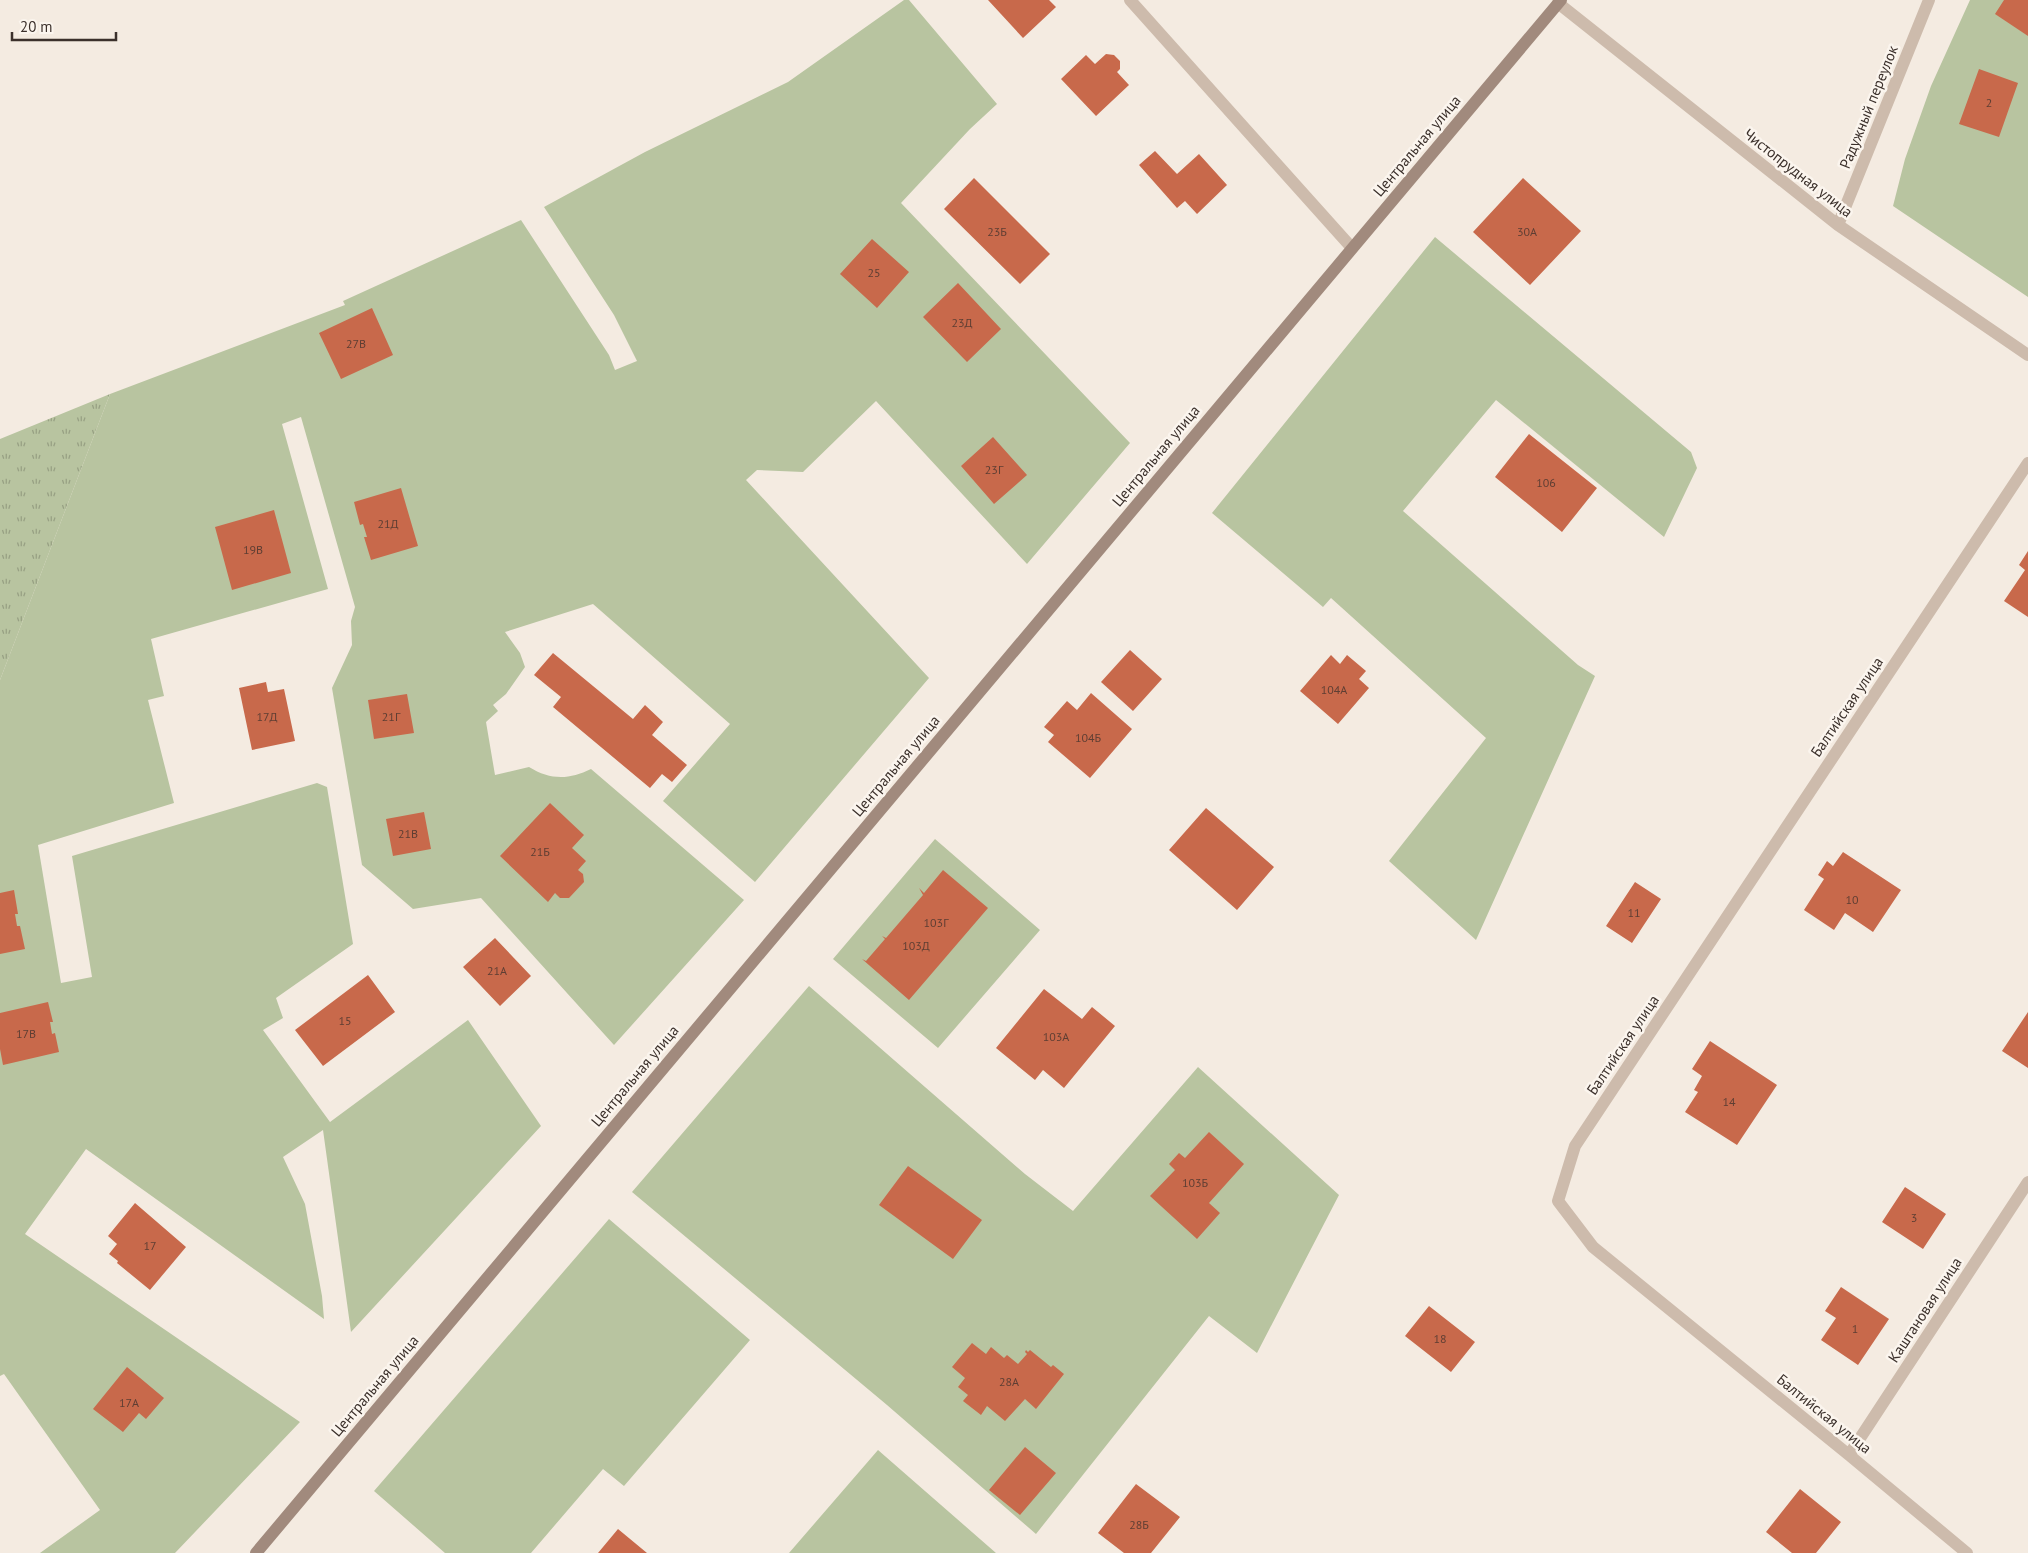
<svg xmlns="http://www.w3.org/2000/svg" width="2028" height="1553" font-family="'PT Sans',sans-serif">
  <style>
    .grass { fill: url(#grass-tufts) }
    .garden { fill: #b8c4a0 }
    .building { fill: #c8694b }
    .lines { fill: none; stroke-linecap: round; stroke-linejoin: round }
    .service { stroke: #cdbbac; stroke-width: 12 }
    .minor { stroke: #cdbbac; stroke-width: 12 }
    .secondary { stroke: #a18a7d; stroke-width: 12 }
    .labels { text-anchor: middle; stroke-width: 5; stroke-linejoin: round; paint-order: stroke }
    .number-label { font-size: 12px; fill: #5e3e33 }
    .street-label { font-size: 15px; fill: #3b302b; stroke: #fbf5ee }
  </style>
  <defs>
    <pattern id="grass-tufts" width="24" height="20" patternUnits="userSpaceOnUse" patternTransform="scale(1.25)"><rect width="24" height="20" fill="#b8c4a0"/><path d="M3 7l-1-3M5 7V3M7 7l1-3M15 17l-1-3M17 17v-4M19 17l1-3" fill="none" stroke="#97a083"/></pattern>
  </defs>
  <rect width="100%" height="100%" fill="#f4ebe1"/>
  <path class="grass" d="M 110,394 L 0,680 L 0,439 Z"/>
  <path class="garden" d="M 904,0 L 909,0 L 997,104 L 970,129 L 901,203 L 1130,443 L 1027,564 L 876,401 L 803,472 L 757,470 L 746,480 L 929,678 L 755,882 L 663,801 L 730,724 L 593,604 L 505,632 L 520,653 L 525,667 L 506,694 L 493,705 L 498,711 L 486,722 L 495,775 L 529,767 C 550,780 569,780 591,769 L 744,900 L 614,1045 L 481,898 L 413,909 L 362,865 L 332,688 L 352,645 L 351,621 L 355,607 L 301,417 L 282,424 L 328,589 L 151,639 L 164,696 L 148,700 L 174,803 L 38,845 L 61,983 L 92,977 L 72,856 L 317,783 L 327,787 L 353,944 L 276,998 L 283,1018 L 263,1030 L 330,1122 L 468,1020 L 541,1126 L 351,1332 L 323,1130 L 283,1157 L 305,1204 L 322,1296 L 324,1319 L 86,1149 L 25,1234 L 300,1422 L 175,1553 L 40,1553 L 100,1510 L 4,1374 L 0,1376 L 0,680 L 110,394 L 345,305 L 343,301 L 521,220 L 609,355 L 615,370 L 637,361 L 614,315 L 544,207 L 645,152 L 788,82 Z
    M 1970,0 L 2028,0 L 2028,297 L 1893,206 L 1905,159 L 1931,86 Z
    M 1435,237 L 1691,452 L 1697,468 L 1664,537 L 1496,400 L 1403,511 L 1578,665 L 1595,676 L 1476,940 L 1389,861 L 1486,738 L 1331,598 L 1323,607 L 1212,513 Z
    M 935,839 L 1040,930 L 938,1048 L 833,959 Z
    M 809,986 L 1025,1174 L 1073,1211 L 1198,1067 L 1339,1195 L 1257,1353 L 1209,1316 L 1036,1534 L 887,1405 L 632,1192 Z
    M 609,1219 L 750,1340 L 624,1486 L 603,1469 L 531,1553 L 445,1553 L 374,1491 Z
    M 878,1450 L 996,1553 L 789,1553 Z"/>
  <path class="building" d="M 988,0 L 1049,0 L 1056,7 L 1023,38 Z
    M 2004,0 L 2028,0 L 2028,36 L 1995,14 Z
    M 1106,54 L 1114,55 L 1120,61 L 1120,69 L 1117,72 L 1129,85 L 1096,116 L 1061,79 L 1086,55 L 1095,64 Z
    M 1979,69 L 2018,83 L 1999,137 L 1959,124 Z
    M 1155,151 L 1177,174 L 1199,154 L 1227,185 L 1197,214 L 1185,201 L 1177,208 L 1139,165 Z
    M 974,178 L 1050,254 L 1020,284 L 944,209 Z
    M 1523,178 L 1581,231 L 1530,285 L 1473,232 Z
    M 872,239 L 909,272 L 877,308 L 840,274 Z
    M 958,283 L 1001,329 L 967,362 L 923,317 Z
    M 372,308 L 393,355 L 341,379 L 319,333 Z
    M 1529,434 L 1597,488 L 1562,532 L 1495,477 Z
    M 993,437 L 1027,475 L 994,504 L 961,466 Z
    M 401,488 L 418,546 L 371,560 L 364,537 L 367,537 L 363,524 L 360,525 L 354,502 Z
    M 274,510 L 291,573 L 232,590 L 215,527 Z
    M 2028,551 L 2028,617 L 2004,601 L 2025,570 L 2019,565 Z
    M 1130,650 L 1162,679 L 1133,711 L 1101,682 Z
    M 553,653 L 633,719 L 645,705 L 663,722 L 652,735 L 687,765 L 672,782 L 662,774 L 650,788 L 553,707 L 561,697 L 534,675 Z
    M 1331,655 L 1340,664 L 1347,655 L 1366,671 L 1359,679 L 1369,688 L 1338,724 L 1300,691 Z
    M 266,682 L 268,692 L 284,689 L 295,741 L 252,750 L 239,688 Z
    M 1091,693 L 1132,729 L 1090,778 L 1048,742 L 1054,735 L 1044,727 L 1067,701 L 1077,710 Z
    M 407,694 L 414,733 L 374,739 L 368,700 Z
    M 550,803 L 584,835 L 572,848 L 586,861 L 578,870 L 583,874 L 584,882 L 569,898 L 560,898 L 555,893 L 548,902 L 500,856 Z
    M 1206,808 L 1274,867 L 1237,910 L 1169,850 Z
    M 424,812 L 431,849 L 393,856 L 386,819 Z
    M 1843,852 L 1901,890 L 1873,932 L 1845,913 L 1834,930 L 1804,910 L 1824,879 L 1818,875 L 1827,861 L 1833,866 Z
    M 943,870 L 988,908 L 909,1000 L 862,959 L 866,961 L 885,939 L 882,936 L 886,938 L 923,895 L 919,888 L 924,893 Z
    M 1635,882 L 1661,899 L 1632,943 L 1606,926 Z
    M 14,890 L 18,914 L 15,914 L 17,926 L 20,926 L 25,949 L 0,954 L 0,893 Z
    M 495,938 L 531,976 L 500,1006 L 463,967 Z
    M 368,975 L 395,1012 L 323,1066 L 295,1030 Z
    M 1044,989 L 1082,1019 L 1092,1007 L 1115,1026 L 1064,1088 L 1043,1070 L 1035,1080 L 996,1048 Z
    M 48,1002 L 53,1022 L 50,1022 L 52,1034 L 55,1033 L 59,1052 L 3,1065 L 0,1049 L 0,1013 Z
    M 2028,1012 L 2028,1068 L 2002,1051 Z
    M 1710,1041 L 1777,1085 L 1737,1145 L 1685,1112 L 1698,1092 L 1694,1090 L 1702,1076 L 1692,1069 Z
    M 1209,1132 L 1244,1164 L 1209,1203 L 1220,1213 L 1197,1239 L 1150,1196 L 1175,1170 L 1169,1164 L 1179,1153 L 1185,1158 Z
    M 908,1166 L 982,1220 L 953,1259 L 879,1205 Z
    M 1905,1187 L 1946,1214 L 1923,1249 L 1882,1222 Z
    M 135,1203 L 186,1247 L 150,1290 L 117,1263 L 118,1261 L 109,1254 L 117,1244 L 108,1236 Z
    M 1841,1287 L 1889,1319 L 1858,1365 L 1821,1340 L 1836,1318 L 1825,1311 Z
    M 1429,1306 L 1475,1342 L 1451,1372 L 1405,1336 Z
    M 972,1343 L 986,1354 L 991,1347 L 1004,1358 L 1007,1355 L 1018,1364 L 1027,1354 L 1025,1352 L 1026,1350 L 1028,1352 L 1030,1350 L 1051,1367 L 1053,1365 L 1064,1374 L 1036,1409 L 1025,1399 L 1005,1421 L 987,1406 L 981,1415 L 963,1401 L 968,1395 L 958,1387 L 965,1378 L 952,1367 Z
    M 127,1367 L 164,1398 L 146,1419 L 139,1413 L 123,1432 L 93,1409 Z
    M 1025,1447 L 1056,1473 L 1020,1515 L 989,1490 Z
    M 1136,1484 L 1180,1517 L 1151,1553 L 1124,1553 L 1098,1533 Z
    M 1800,1489 L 1841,1522 L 1816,1553 L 1792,1553 L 1766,1532 Z
    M 618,1529 L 647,1553 L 598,1553 Z"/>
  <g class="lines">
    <path class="service" d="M 1130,0 L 1352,248"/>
    <path class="minor" d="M 1558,3 L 1838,225 L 2028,355
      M 1838,225 L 1929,0
      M 1849,1455 L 2028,1182
      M 1967,1553 L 1849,1455 L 1593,1247 L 1558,1201 L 1575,1146 L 2028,463"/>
    <path class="secondary" d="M 256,1553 L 1561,0"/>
  </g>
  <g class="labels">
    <g class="number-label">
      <text x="1989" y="107">2</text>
      <text x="997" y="236">23Б</text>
      <text x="1527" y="236">30А</text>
      <text x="874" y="277">25</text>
      <text x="962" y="327">23Д</text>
      <text x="356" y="348">27В</text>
      <text x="994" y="474">23Г</text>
      <text x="1546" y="487">106</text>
      <text x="388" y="528">21Д</text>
      <text x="253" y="554">19В</text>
      <text x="1334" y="694">104А</text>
      <text x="267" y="721">17Д</text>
      <text x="391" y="721">21Г</text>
      <text x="1088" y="742">104Б</text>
      <text x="408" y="838">21В</text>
      <text x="540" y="856">21Б</text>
      <text x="1852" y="904">10</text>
      <text x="1634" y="917">11</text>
      <text x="936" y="927">103Г</text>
      <text x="916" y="950">103Д</text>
      <text x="497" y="975">21А</text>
      <text x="345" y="1025">15</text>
      <text x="26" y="1038">17В</text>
      <text x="1056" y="1041">103А</text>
      <text x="1729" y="1106">14</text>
      <text x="1195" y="1187">103Б</text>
      <text x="1914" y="1222">3</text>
      <text x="150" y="1250">17</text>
      <text x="1855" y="1333">1</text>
      <text x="1440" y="1343">18</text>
      <text x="1009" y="1386">28А</text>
      <text x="129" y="1407">17А</text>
      <text x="1139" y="1529">28Б</text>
    </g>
    <g class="street-label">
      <text transform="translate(1869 107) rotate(-68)" y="5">Радужный переулок</text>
      <text transform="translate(1417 146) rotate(-50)" y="5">Центральная улица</text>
      <text transform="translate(1798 173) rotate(38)" y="5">Чистопрудная улица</text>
      <text transform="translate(1156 456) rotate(-50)" y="5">Центральная улица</text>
      <text transform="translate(1847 707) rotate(-56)" y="5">Балтийская улица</text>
      <text transform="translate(896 766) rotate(-50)" y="5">Центральная улица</text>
      <text transform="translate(1623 1045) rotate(-56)" y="5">Балтийская улица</text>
      <text transform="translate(635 1076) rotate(-50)" y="5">Центральная улица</text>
      <text transform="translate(1925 1310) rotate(-57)" y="5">Каштановая улица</text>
      <text transform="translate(375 1386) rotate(-50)" y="5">Центральная улица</text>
      <text transform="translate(1824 1414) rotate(39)" y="5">Балтийская улица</text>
    </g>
  </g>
  <path d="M12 32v8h104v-8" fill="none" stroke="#3b302b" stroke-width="2.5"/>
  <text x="20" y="32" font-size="15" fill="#3b302b" stroke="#fbf5ee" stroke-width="4" paint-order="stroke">20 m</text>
</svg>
